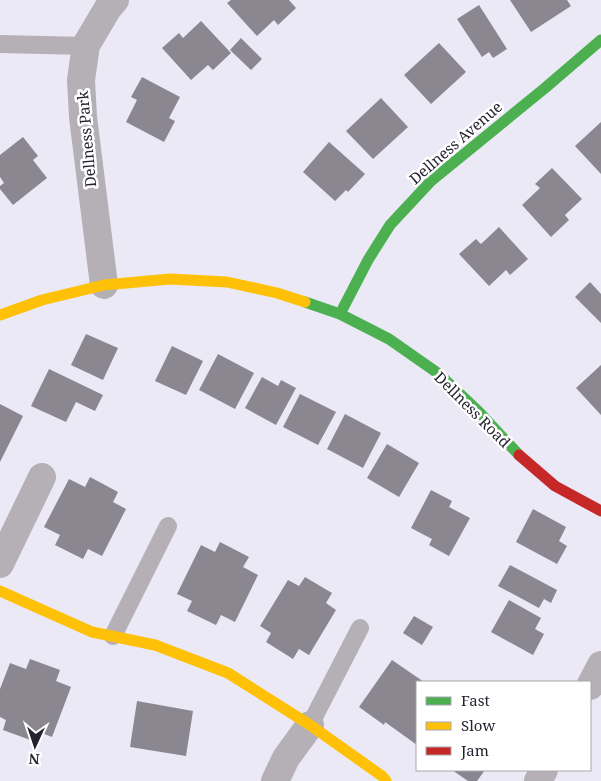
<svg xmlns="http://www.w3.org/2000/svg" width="601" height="781" font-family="'Noto Serif',serif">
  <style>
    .building { fill: #8a8791 }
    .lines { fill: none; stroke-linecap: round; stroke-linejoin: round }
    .lane { stroke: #b4b0b6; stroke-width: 18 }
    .street { stroke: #b4b0b6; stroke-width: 28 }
    .fast { stroke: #4caf50; stroke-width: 11 }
    .slow { stroke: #ffc107; stroke-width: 11 }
    .jam { stroke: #c62828; stroke-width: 11 }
    .labels { text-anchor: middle; stroke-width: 5; stroke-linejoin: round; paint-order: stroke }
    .street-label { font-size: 15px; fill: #252330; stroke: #fff }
  </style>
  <rect width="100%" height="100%" fill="#eae9f5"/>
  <path class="building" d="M 231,0 L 289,0 L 296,8 L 278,25 L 274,20 L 257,36 L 227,3 Z
    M 510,0 L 567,0 L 571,6 L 531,32 Z
    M 479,5 L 507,49 L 493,58 L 489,52 L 482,57 L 457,19 Z
    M 201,21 L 231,53 L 213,70 L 208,65 L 191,80 L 162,48 L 179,33 L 183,38 Z
    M 241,38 L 262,59 L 251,70 L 230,50 Z
    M 439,43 L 466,72 L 431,104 L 404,75 Z
    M 142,77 L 180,97 L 169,118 L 175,121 L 164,142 L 126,122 L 137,100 L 131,97 Z
    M 381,98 L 408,127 L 373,159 L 346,131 Z
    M 601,122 L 601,174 L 575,146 Z
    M 23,137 L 38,156 L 33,160 L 47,178 L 13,205 L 0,189 L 0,186 L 4,183 L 0,177 L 0,155 Z
    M 329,142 L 365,174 L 348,192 L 346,190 L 335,201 L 303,172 Z
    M 552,168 L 582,199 L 565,215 L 569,220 L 551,237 L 522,205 L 540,188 L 535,184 Z
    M 499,227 L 528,259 L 510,275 L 506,270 L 489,286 L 459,254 L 476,239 L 481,244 Z
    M 590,282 L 601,294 L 601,323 L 575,297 Z
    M 86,334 L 118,348 L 103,380 L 71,365 Z
    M 172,346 L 203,361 L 186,395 L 155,381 Z
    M 218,354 L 254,373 L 235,409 L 199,390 Z
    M 601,365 L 601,415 L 576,388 Z
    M 49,369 L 103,395 L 95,411 L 76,402 L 66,422 L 31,406 Z
    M 262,377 L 278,386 L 281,380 L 296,388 L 276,425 L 245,408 Z
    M 300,394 L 336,412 L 318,445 L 283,427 Z
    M 0,404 L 23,416 L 0,462 Z
    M 345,414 L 381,433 L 363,468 L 327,449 Z
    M 387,444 L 419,463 L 399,497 L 367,478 Z
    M 90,477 L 118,492 L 113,502 L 126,509 L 102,556 L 88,549 L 83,559 L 55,545 L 60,535 L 44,527 L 69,479 L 85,487 Z
    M 431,490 L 452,501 L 449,507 L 470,518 L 449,556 L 429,545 L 432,539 L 411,528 Z
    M 533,509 L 566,527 L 559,541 L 567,546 L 557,564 L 516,542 Z
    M 220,542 L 249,557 L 243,567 L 258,575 L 235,622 L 221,615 L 216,625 L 187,611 L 192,601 L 177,594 L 201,545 L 215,552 Z
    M 510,565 L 557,590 L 551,603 L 544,599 L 539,608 L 498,586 Z
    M 305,577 L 332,593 L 326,603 L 336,610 L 309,655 L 299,649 L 293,659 L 266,642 L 271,633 L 260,626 L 288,580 L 299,586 Z
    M 509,600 L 541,618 L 535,629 L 544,634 L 533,655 L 491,632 Z
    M 414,616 L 433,627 L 422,645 L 403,633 Z
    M 30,659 L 60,670 L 56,681 L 71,687 L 52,737 L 37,731 L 33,741 L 3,730 L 6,720 L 0,717 L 0,689 L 10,663 L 26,669 Z
    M 392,660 L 424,682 L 417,682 L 417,745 L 385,722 L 384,725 L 359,707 Z
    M 137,701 L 193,711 L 186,756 L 130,747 Z
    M 452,770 L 485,770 L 477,781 L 468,781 Z"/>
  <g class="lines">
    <path class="lane" d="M 0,44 L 86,46
      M 113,636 L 168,526
      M 310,725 L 360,628"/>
    <path class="street" d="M 104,285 L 83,117 L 81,80 L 86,45 L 108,8 L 115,0
      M 0,564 L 42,477
      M 590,686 L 601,665
      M 275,781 L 286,758 L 310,725
      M 538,781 L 544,770"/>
    <path class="fast" d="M 305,302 L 340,314 L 389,339 L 439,374 L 479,412 L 519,455
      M 340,314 L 368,260 L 390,225 L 431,181 L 545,88 L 601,40"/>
    <path class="slow" d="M 0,315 L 42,300 L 104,285 L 170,279 L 227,282 L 277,293 L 305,302
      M 0,591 L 92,632 L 155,645 L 228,673 L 310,725 L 382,776 L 386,781"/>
    <path class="jam" d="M 519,455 L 555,486 L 601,511"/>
  </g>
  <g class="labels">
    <g class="street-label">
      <text transform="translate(87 139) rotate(-95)" y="5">Dellness Park</text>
      <text transform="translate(456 143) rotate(-41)" y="5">Dellness Avenue</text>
      <text transform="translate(472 410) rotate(45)" y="5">Dellness Road</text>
    </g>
  </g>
  <rect x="416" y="681" width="175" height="90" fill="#ffffff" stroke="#a8a7ac"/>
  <rect x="426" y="697" width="25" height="8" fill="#4caf50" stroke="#a8a7ac"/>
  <text x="461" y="706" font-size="15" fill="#252330">Fast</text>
  <rect x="426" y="722" width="25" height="8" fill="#ffc107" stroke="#a8a7ac"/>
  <text x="461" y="731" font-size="15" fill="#252330">Slow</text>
  <rect x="426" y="747" width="25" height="8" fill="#c62828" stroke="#a8a7ac"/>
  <text x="461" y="756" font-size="15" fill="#252330">Jam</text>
  <g transform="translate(35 746) rotate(183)" stroke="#ffffff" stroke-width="4" paint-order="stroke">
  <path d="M0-4L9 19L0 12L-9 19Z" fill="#252330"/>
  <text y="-8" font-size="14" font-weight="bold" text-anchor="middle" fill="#252330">N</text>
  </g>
</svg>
